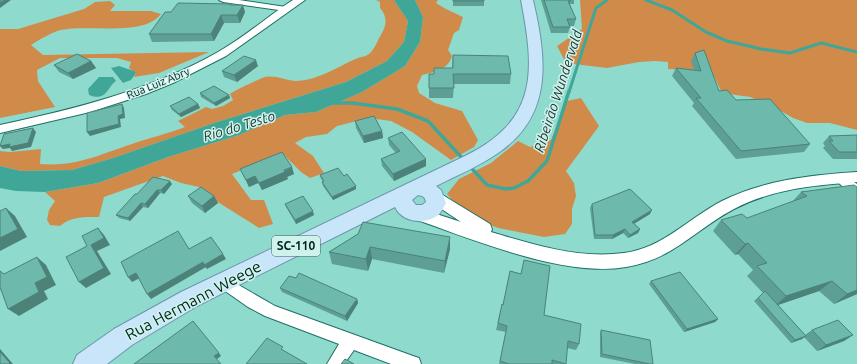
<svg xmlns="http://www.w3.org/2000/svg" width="857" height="364" font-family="Ubuntu,sans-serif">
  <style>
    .green { fill: #d08b4a }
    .water { fill: #40a798 }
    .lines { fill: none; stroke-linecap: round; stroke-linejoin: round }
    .stream-far1 { stroke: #40a798; stroke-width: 3 }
    .stream { stroke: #40a798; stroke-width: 3.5 }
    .minor-casing { stroke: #1e6f64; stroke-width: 2 }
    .tertiary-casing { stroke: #1e6f64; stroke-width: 2 }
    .primary-casing { stroke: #6b95ab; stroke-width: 2 }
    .minor { fill: #fff; fill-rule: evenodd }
    .tertiary { fill: #fff; fill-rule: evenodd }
    .primary { fill: #c8e5fa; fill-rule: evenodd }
    .wall { fill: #5e9f94 }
    .shaded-wall { fill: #4c8278 }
    .building { fill: #6db9ac; stroke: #4c8278 }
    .labels { text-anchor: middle; stroke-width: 3; stroke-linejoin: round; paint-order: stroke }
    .far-street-label { font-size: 11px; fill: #02231e; stroke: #cff3ec }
    .shield { fill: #cff3ec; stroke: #40615c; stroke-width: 1 }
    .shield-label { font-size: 12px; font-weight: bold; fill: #02231e }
    .water-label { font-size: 14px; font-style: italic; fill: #213935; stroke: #cff3ec }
    .near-street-label { font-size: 16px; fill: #02231e; stroke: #cff3ec }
  </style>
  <rect width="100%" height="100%" fill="#8edbcd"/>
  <path class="green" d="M 376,0 L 394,0 L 408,21 L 404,42 L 387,61 L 346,82 L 217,122 L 113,158 L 72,170 L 21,171 L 0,166 L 0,151 L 10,152 L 41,149 L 40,164 C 75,167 99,155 132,144 C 149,138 167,134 185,127 L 178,121 L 206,107 L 212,109 L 223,106 L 233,100 L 230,94 C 233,91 261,78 265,77 C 276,75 285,80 295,81 C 318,81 338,66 358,58 C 361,57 367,56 369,54 C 375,49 378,39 382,33 C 387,24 387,16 380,8 L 380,2 Z
    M 415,0 L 438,0 L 436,3 L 446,9 L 463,17 L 459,30 L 454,33 L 448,50 L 452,56 C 448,70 434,72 422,75 L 417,86 L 419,93 L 435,103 L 462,111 L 478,140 L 474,147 L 451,160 L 412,132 L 391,121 L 369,118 L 337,126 L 327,134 L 306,137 L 295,143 L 313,156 L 324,173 L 310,178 L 301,172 L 283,154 L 232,174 L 251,200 L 264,200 L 273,224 L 259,228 L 205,194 L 199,187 L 181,183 L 163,176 L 104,197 L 99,217 C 84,217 72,216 60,226 L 50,225 L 47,220 L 49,210 L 55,201 L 45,192 L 98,183 L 168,157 L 239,135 L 285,115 L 316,112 L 362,92 L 405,66 L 420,42 L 423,17 Z
    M 580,0 L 857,0 L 857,130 L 830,123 L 807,123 L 793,118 L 776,108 L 750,97 L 722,93 L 712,72 L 668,69 L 668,62 L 655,61 L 639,62 L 607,68 L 566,63 L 557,46 L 582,29 Z
    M 110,1 L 115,5 L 110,11 L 151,11 L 161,14 C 144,37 88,24 61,30 C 52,32 39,40 31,45 L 43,55 L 209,52 L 159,73 L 134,77 L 136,73 L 129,68 L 131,62 L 117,58 L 60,58 L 37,70 L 38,81 L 55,107 L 0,118 L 0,29 L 18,29 L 84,9 L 95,2 Z
    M 581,98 L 599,126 L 566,171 L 574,183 L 576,196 L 572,209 L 572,224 L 565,234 L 544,237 L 498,228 L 474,218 L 460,209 L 447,194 L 459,179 L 491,163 L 518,141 L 530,147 L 551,140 L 567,101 Z"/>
  <path class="water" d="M 394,0 L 415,0 L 423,17 L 420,42 L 405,66 L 362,92 L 316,112 L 285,115 L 239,135 L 168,157 L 98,183 L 45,192 L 16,191 L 0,188 L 0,166 L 21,171 L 72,170 L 113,158 L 217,122 L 346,82 L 387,61 L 404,42 L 408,21 Z
    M 119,66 L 134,71 L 136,73 L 131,80 L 123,83 L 111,68 Z
    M 99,77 L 113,77 L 116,81 C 107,87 107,102 89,95 L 88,89 Z"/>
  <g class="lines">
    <path class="stream-far1" d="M 646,0 L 672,10 L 706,32 L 727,41 L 761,49 L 790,53 L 821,43 L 857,52
      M 569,92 L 596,8 L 607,0"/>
    <path class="stream" d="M 332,103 L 352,103 L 397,109 L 428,121 L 487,185 L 506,189 L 514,188 L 528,181 L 547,161 L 569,91"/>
    <g class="minor-casing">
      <path id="minor" d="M 219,0 L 239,0 L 286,7 L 290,9 L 286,11 L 223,2 Z
        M 841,174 L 857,184 L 857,195 C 850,192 839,185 835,178 L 837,175 Z
        M 223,276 L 275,306 L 413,356 L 419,358 L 421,364 L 391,364 L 354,350 L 344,364 L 327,364 L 339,344 L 265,316 L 248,307 L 218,286 L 216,282 L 218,278 Z"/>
    </g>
    <g class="tertiary-casing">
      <path id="tertiary" d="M 293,0 L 305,0 L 226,56 L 173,83 L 146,94 L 90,112 L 0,133 L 0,125 C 75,109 151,90 218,52 C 245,37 268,16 293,0 Z
        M 857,172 L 857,182 C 815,185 772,189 734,209 C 694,230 674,259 626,267 C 563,278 469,238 409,217 L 407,213 L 409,209 L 415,207 L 461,222 L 431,202 L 428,198 L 431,194 L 436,192 L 441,194 L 490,224 L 492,229 L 491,232 C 534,245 579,259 624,253 C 663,248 689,218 722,201 C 764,180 811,175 857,172 Z"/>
    </g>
    <g class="primary-casing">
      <path id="primary" d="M 521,0 L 533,0 C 546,56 554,113 501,151 C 482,165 458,175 436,186 L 441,190 L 446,203 C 443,208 441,213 437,216 C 423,225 402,222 395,207 L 197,306 L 132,345 L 107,364 L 73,364 L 77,355 L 114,329 L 181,292 L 465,156 C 538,120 535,72 521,0 ZM 418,195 C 423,196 425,197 426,202 L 422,205 L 416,205 L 412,200 Z"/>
    </g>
    <use href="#minor" class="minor"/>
    <use href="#tertiary" class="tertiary"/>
    <use href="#primary" class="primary"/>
  </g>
  <path class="wall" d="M 453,0 L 484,0 L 484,6 L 453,6 Z
    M 541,0 L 574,0 L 574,4 L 570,4 L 570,5 L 576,19 L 574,26 L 569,26 L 570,27 L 568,33 L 551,33 Z
    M 231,4 L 231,5 L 245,12 L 240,23 L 224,23 L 214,41 L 152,42 L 149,34 L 171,12 Z
    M 695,53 L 719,91 L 736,100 L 810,144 L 804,152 L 736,159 L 692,106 L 694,103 L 672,76 L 676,68 L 694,70 L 691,61 Z
    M 453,55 L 511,74 L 510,84 L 454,84 L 453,98 L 429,98 L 429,74 L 434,74 L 452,68 Z
    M 91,61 L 96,68 L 73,79 L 59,72 L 54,65 Z
    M 258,66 L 237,82 L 224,77 L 222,71 Z
    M 200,93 L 229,95 L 230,98 L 216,106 L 201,97 Z
    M 198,104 L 200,108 L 181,117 L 172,110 L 170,106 Z
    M 355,121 L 382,131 L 383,138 L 364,143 L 356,128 Z
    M 857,135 L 857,159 L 833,159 L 823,148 L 825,146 L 823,143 L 829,136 Z
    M 388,138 L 426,159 L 426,166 L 394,181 L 382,166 L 381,159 L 396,153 L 389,145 Z
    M 240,169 L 294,174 L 287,177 L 288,179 L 262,190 L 258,183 L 249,187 Z
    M 320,175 L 344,176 L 356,189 L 333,200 L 323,186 L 322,182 L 323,181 L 321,179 Z
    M 172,184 L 164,194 L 160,193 L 148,208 L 143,207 L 130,221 L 119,218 L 116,215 L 137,194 Z
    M 857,187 L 857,294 L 834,304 L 819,291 L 778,305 L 805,335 L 812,330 L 853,335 L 844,341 L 817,351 L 804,337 L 802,339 L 791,343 L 754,301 L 763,293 L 747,276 L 753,270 L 738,254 L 735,255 L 713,231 L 721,220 L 747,218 L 792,202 L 801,192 Z
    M 188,196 L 214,196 L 218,203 L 205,213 L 192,203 Z
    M 285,204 L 314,215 L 296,224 L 286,207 Z
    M 592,204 L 650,214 L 634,224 L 640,229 L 638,233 L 628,238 L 623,233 L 612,239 L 594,239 L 590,208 Z
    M 358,234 L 450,249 L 444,273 L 372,259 L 368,271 L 332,264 L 329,252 Z
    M 524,260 L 544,315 L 579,344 L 576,350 L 567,348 L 565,364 L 499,364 L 506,332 L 496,330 L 502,304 L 503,305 L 510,271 L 521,274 Z
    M 296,278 L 357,299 L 358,303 L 347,321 L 282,292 L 280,288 Z
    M 651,281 L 718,319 L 715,322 L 684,332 L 649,284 Z
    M 601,330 L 653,364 L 635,364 L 600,357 L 600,333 Z"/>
  <path class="shaded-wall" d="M 5,0 L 11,0 L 0,8 L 0,3 Z
    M 243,5 L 245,12 L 240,23 L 237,15 Z
    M 221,15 L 224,23 L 214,41 L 211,34 Z
    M 256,60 L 258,66 L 237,82 L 234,75 Z
    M 91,61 L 96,68 L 73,79 L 68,73 Z
    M 229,95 L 230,98 L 216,106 L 214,103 Z
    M 122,104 L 124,108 L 125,118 L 120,119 L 121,127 L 90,136 L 87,132 L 118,116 Z
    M 198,104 L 200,108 L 181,117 L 179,114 Z
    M 33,128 L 36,132 L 31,147 L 12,151 L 10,148 L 3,149 L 0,146 Z
    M 382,131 L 383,138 L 364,143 L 363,136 Z
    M 426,159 L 426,166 L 394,181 L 393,174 Z
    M 292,167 L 294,174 L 287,177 L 288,179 L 262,190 L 259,183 Z
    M 255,176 L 258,183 L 249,187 L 246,180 Z
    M 170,181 L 172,184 L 164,194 L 161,190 Z
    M 356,186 L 356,189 L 333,200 L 332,197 Z
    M 157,190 L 160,193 L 148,208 L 145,204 Z
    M 214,196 L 218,203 L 205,213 L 202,206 Z
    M 141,203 L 143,207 L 130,221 L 128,218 Z
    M 6,208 L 15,216 L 27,237 L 0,251 L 0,238 Z
    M 652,210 L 650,214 L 630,226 L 632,222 Z
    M 313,211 L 314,215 L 296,224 L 295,220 Z
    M 98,228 L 104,235 L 110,245 L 97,251 L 111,274 L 86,288 L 79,282 L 91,245 Z
    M 625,229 L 623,233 L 612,239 L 613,235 Z
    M 640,229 L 638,233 L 628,238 L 630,235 Z
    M 450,237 L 450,249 L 444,273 L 445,261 Z
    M 748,243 L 738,254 L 735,255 L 745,244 Z
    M 370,247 L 372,259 L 368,271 L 366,259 Z
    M 223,254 L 226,259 L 207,269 L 204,265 Z
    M 37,257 L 46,265 L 56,285 L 44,291 L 48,299 L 19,316 L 8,309 L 35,283 Z
    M 203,262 L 206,267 L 151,299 L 147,294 Z
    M 136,273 L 140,278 L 132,282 L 128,277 Z
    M 832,281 L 819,291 L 775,306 L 786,296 Z
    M 857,290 L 857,294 L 834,304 L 847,294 Z
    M 357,299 L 358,303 L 347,321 L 345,316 Z
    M 718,319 L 715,322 L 684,332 L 687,329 Z
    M 853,335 L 844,341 L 817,351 L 826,345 Z
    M 806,336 L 802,339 L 791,343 L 795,340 Z
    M 0,349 L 13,364 L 9,364 L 0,352 Z
    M 219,353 L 221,356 L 217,359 L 214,356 Z"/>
  <path class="building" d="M 0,0 L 5,0 L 0,3 Z
    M 453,0 L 484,0 L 484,1 L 453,1 Z
    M 544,0 L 570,0 L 570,1 L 568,1 L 576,19 L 567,19 L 570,27 L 553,27 Z
    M 178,3 L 231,4 L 230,5 L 243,5 L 237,15 L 221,15 L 211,34 L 149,34 L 165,12 L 171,12 Z
    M 704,50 L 719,91 L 727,90 L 736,100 L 770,99 L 810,144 L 741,151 L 696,98 L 701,98 L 676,68 L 701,71 L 695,53 Z
    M 77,54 L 91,61 L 68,73 L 54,65 Z
    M 453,55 L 508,56 L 511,74 L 453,74 L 454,88 L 429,88 L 429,74 L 434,74 L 434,68 L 453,68 Z
    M 244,56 L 256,60 L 234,75 L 222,71 Z
    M 214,86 L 229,95 L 214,103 L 200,93 Z
    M 189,97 L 198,104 L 179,114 L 170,106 Z
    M 122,104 L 123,114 L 118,116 L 119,124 L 87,132 L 87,113 Z
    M 374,116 L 382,131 L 363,136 L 355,121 Z
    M 33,128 L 28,143 L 9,147 L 10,144 L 0,146 L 4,134 Z
    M 402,132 L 426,159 L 393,174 L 381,159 L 400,151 L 388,138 Z
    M 857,135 L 857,152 L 839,152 L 829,141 L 833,141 L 829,136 Z
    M 282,152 L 292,167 L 284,170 L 285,172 L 259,183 L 255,176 L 246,180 L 240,169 Z
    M 338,168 L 344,176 L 347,174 L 356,186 L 332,197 L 322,182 L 324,181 L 320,175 Z
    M 153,177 L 170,181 L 161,190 L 157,190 L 145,204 L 141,203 L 128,218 L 116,215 L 135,194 L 137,194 Z
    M 854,185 L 857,187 L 857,290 L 847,294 L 832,281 L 786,296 L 757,266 L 767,263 L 748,243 L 745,244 L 721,220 L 742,214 L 747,218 L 807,196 L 801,192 Z
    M 201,187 L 214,196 L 202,206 L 188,196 Z
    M 630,189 L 652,210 L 632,222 L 640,229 L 630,235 L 625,229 L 613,235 L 595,235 L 592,204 Z
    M 303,196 L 313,211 L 295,220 L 285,204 Z
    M 6,208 L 18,229 L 0,238 L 0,211 Z
    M 363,222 L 450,237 L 445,261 L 370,247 L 366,259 L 329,252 L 358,234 Z
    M 98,228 L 104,238 L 91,245 L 104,268 L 79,282 L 66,257 L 87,246 L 82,236 Z
    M 178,231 L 189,249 L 211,237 L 223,254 L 204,265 L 203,262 L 147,294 L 136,273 L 128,277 L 121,262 Z
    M 37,257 L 47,277 L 35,283 L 39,292 L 8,309 L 0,287 L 0,271 L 4,274 Z
    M 524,260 L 550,266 L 544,315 L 581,324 L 579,344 L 568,341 L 566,364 L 552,360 L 552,364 L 509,364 L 500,361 L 507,326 L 498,323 L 502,304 L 503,305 L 510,271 L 521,274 Z
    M 680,272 L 718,319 L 687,329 L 651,281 Z
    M 299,273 L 357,299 L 345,316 L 280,288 L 289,276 L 296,278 Z
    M 765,291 L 806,336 L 795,340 L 758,298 Z
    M 838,320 L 853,335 L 826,345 L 812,330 Z
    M 193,321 L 219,353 L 214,356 L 221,364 L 134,364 Z
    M 601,330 L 650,340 L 653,364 L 650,364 L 602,354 Z
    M 267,338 L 283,347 L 281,349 L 307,364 L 246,364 Z
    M 0,352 L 10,363 L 9,364 L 0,364 Z
    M 345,359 L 354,364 L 341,364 Z"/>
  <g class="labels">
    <g class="far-street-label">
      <text transform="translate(158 83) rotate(-22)" y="4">Rua Luiz Abry</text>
    </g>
    <rect class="shield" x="272" y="236" width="48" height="20" rx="3"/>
    <g class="shield-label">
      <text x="296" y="250">SC-110</text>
    </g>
    <g class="water-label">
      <text transform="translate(558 91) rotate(-72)" y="5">Ribeirão Wundervald</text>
      <text transform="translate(239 126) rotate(-17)" y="5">Rio do Testo</text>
    </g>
    <g class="near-street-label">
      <text transform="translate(193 300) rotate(-28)" y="6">Rua Hermann Weege</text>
    </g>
  </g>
</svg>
